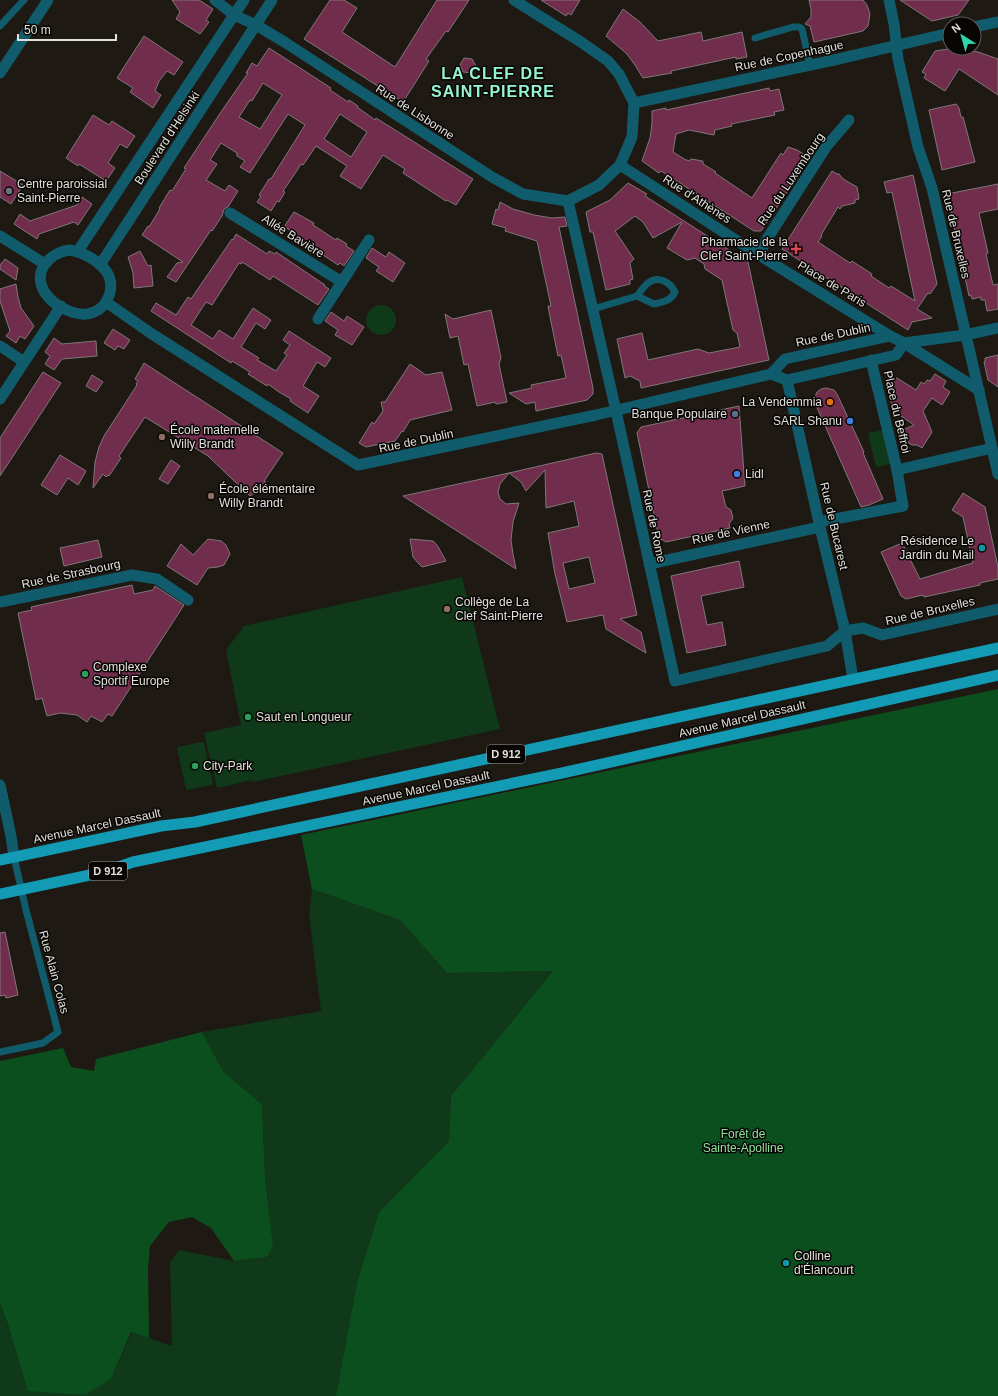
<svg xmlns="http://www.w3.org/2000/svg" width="998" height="1396" font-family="Helvetica,sans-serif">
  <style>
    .green { fill: #0f3918 }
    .forest { fill: #0c4f1e }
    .building { fill: #702d4c; stroke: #81767a; fill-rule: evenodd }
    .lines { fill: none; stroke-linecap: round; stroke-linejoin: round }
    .service { stroke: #115c6c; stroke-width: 7 }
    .pedestrian { stroke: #115c6c; stroke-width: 11 }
    .minor { stroke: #115c6c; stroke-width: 11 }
    .primary { stroke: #139ab5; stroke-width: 11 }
    .worship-dot { fill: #6b7280; stroke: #070604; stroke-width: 1.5 }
    .health-dot { fill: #e0444e; stroke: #070604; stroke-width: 1.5 }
    .food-dot { fill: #e8710a; stroke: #070604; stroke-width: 1.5 }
    .service-dot { fill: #5c6f8a; stroke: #070604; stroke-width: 1.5 }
    .shop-dot { fill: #3f7fe0; stroke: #070604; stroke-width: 1.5 }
    .education-dot { fill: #8d6e63; stroke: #070604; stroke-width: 1.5 }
    .culture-dot { fill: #0f9aa8; stroke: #070604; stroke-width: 1.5 }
    .leisure-dot { fill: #2e9e5b; stroke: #070604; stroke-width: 1.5 }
    .labels { text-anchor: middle; stroke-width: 3; stroke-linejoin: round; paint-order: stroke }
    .shield { fill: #070604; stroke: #a09f9a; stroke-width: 1 }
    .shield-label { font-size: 11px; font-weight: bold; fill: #e2e0da }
    .street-label { font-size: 12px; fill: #e2e0da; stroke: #070604 }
    .poi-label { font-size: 12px; fill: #e2e0da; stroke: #070604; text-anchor: start }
    .park-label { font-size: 12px; fill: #90e59b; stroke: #070604 }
    .district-label { font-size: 16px; font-weight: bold; letter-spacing: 1px; fill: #96f3d3; stroke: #070604 }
  </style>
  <rect width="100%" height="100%" fill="#1e1a13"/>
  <path class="green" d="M366 320a15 15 0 1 1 30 0a15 15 0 1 1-30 0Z
    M 891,428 L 899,462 L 876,467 L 868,433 Z
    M 462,577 L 500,729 L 253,782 L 252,780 L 217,788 L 204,733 L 241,725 L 226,650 L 244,626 Z
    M 201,742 L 204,743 L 213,783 L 212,785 L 187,790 L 186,789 L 177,749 L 178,747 Z
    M 312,889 L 400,920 L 447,973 L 553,971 L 451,1096 L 449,1141 L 379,1212 L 357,1282 L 336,1396 L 0,1396 L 0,1303 L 9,1327 L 111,1379 L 132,1332 L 172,1346 L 170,1262 L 179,1250 L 234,1261 L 267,1257 L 273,1245 L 265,1177 L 262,1106 L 223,1071 L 202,1032 L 321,1011 L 309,914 Z"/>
  <path class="forest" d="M 998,689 L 998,1396 L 336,1396 L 357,1282 L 379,1212 L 449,1141 L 451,1096 L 553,971 L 447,973 L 400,920 L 312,889 L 301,835 Z
    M 202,1032 L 223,1071 L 262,1105 L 265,1177 L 273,1246 L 267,1257 L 234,1261 L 211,1228 L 192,1217 L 169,1222 L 150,1246 L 148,1269 L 149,1338 L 131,1332 L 111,1379 L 85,1395 L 28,1391 L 9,1327 L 0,1303 L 0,1061 L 63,1048 L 71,1067 L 94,1071 L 96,1059 Z"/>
  <path class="building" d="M 172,0 L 199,0 L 213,9 L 206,20 L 209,22 L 200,34 L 176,19 L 180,12 Z
    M 330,0 L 344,0 L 357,8 L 342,32 L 395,67 L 437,0 L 469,0 L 448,32 L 446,31 L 426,59 L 429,61 L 403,102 L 304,39 Z
    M 541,0 L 580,0 L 571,15 L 568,13 L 566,16 Z
    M 809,0 L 863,0 L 867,5 L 870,14 L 868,26 L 863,31 L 814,42 L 810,26 L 805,24 L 811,17 L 811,9 Z
    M 900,0 L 969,0 L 958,15 L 932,21 Z
    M 623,9 L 640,22 L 658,41 L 701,32 L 703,41 L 742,32 L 747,57 L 736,59 L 736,57 L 671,71 L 672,73 L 643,78 L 635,65 L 627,54 L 606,36 Z
    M 144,36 L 183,62 L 174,75 L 167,71 L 159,81 L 155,91 L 161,95 L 153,108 L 130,92 L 133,88 L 117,78 Z
    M 269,48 L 331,88 L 330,90 L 348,102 L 349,100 L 358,106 L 357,107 L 375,120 L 376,118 L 473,179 L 456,205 L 447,200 L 446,201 L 403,173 L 405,169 L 383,155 L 361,189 L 340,176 L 347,166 L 316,146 L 303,165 L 301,164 L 296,172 L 283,191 L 285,192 L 279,202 L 277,201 L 271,211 L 257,202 L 261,196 L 259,195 L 269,179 L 271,179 L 305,125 L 288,114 L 250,173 L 240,167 L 245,161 L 237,156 L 237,153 L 221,143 L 210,160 L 217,164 L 206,180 L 225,191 L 229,185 L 238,191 L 228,207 L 224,209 L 222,216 L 212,231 L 211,230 L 176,282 L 167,277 L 177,263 L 183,262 L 142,235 L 148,226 L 149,227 L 160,209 L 159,208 L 170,190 L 172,191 L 186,169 L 184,168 L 221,112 L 248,73 L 246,73 L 252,63 L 257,66 ZM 263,83 L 282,95 L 260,129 L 239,117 L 250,100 L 252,101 ZM 340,114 L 367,132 L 351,157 L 324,139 Z
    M 948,49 L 961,49 L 978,52 L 998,59 L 998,95 L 959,69 L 945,91 L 924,78 L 926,74 L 922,72 L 935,51 Z
    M 464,58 L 472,59 L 476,66 L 472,73 L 463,72 L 460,65 Z
    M 769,88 L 770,91 L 779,89 L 784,110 L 774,112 L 775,115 L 731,124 L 732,126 L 715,130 L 714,135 L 689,130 L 676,134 L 673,152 L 686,160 L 687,160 L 689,161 L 691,159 L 703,161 L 703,164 L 716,172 L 715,173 L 752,198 L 781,153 L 783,155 L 788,147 L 797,150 L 805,155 L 801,162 L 805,165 L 761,231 L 754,231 L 661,171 L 659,173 L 642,161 L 650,138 L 652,124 L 652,111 L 666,108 L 666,110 Z
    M 956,104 L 959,108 L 961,117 L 963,117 L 975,162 L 942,170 L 929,110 Z
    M 93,115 L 109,125 L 112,121 L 135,136 L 127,148 L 120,144 L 118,147 L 108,163 L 115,168 L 106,181 L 79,164 L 78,166 L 66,158 Z
    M 0,171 L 23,185 L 11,204 L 0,197 Z
    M 832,171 L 837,174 L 839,174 L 843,179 L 857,187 L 859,199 L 855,200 L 855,203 L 842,206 L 840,209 L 838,207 L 821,235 L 822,236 L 818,242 L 850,263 L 852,261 L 872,274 L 871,276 L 889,288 L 891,286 L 915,301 L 892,192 L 887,193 L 884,182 L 913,175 L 937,284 L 930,294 L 928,293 L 917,309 L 932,318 L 912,322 L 908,330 L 782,249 Z
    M 628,183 L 647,194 L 645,196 L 748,262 L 769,360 L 641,388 L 640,381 L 630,376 L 625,378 L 617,339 L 642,333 L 648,360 L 698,349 L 709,353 L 740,347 L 737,333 L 733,330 L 722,280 L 705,269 L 704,264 L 695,258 L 687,260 L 667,248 L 682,222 L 653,238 L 643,222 L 635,216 L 615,231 L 634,259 L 630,263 L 633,279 L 630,280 L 630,284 L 606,290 L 593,232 L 590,232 L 586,212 L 610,200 Z
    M 998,184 L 998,209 L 979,213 L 988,253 L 986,254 L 993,285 L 998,284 L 998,309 L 987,311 L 985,300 L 981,300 L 981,297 L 972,299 L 971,295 L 969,296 L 947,194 Z
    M 82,197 L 92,204 L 78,225 L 74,222 L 39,234 L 37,239 L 14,224 L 20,214 L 30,221 L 77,205 Z
    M 500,202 L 513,209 L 534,215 L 552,218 L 565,217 L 567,226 L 559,227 L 593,388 L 593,394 L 587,400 L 536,411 L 535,402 L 526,404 L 509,393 L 532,388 L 531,385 L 566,378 L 561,355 L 558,356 L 550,317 L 548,306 L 551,306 L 537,241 L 505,231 L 506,228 L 492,224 L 496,209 L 498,210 Z
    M 294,212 L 314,223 L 313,225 L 336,240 L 337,238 L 347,244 L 346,246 L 354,251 L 344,266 L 340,263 L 338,265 L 289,232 L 290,230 L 284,227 Z
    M 236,234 L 267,254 L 269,251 L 275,254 L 276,252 L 325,285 L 324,286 L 329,289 L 318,305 L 273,276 L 270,280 L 242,262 L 241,264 L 239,263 L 212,305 L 206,302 L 191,325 L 213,339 L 219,330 L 233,339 L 253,308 L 271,320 L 265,329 L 256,323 L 241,347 L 259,358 L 257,360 L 276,371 L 287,355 L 284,353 L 290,345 L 283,340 L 289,331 L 331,358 L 325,367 L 317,362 L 303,386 L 319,396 L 308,413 L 290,401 L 291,399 L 279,392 L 268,384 L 267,386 L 248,374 L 250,372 L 232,361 L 231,363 L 151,311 L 156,303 L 176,315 L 188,297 L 191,299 L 232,239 L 233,240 Z
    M 372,248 L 386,257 L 389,252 L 405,263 L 393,282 L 376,271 L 379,267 L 366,258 Z
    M 140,251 L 148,266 L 151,265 L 153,286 L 134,288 L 133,273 L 128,257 Z
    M 5,259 L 18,268 L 16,280 L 0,269 L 0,265 Z
    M 16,284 L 18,297 L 21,308 L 34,326 L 25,339 L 20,336 L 16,343 L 6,336 L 10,331 L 0,301 L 0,289 Z
    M 491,310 L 501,358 L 499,364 L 507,402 L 496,404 L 495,402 L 477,406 L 468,364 L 464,365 L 458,336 L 450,338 L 445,314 L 453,319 Z
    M 331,312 L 344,321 L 347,316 L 364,327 L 352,345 L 335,335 L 338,330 L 325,321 Z
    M 113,329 L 130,340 L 124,349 L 118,346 L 115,350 L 104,343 Z
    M 54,338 L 62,344 L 96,341 L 97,356 L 62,359 L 54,370 L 45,364 L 50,356 L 45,352 Z
    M 998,355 L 998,387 L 988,380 L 984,362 L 985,362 L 985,358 Z
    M 144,363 L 283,453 L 264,481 L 266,482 L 261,488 L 250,496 L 208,456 L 145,417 L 119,456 L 121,458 L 109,476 L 108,475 L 106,477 L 103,474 L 93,488 L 95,462 L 99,447 L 104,436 L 137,385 L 136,384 L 138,381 L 135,379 Z
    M 410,364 L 426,375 L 442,372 L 452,410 L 410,420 L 403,432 L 402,431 L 395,441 L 366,447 L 359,443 L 372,422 L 374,424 L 383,411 L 381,402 L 385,402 Z
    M 43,372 L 61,383 L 0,476 L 0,438 Z
    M 935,374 L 946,381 L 943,387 L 950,392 L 942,405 L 932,398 L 923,411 L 932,432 L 922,448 L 917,445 L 912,445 L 904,440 L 900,431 L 914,425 L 898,414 L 892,405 L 890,399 L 891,392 L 888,382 L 897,378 L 916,390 L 921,382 L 924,384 L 927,380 L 930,381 Z
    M 92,375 L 103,382 L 96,392 L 86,386 Z
    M 826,388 L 834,390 L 837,394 L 864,452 L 863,453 L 883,499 L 869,505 L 861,507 L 815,403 L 815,397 L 817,392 L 821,389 Z
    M 739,406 L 745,486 L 722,491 L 726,507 L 731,510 L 733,518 L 729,524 L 730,528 L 666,542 L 659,538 L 637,433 L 641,427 Z
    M 596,453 L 602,454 L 637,615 L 620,619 L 641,632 L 646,653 L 606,629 L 603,615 L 567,622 L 555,574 L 548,533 L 579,526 L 574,501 L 546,508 L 545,470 L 526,491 L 521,482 L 509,473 ZM 589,557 L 595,583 L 569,589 L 563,563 Z
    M 60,455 L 86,471 L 78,485 L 68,478 L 57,495 L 41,485 Z
    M 171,460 L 180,466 L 168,484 L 159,479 Z
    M 509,473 L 500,484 L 498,492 L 500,499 L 506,504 L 519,503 L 513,522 L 511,540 L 513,554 L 516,569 L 403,496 Z
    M 963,493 L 985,507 L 998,567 L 998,579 L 980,583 L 980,585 L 924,597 L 923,595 L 906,599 L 901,596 L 881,552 L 902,543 L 920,579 L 973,563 L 963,517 L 952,510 Z
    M 208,539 L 221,541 L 226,545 L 230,554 L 224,565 L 218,567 L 208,568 L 197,585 L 167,566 L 181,544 L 193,555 Z
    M 410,539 L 433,541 L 437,545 L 446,561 L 422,567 L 419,564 L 413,557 Z
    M 98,540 L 102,557 L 64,566 L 60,548 Z
    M 739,561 L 744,587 L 701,596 L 707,625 L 722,622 L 726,645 L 687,653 L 671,576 Z
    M 132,585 L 134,594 L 153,590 L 155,586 L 184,605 L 112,716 L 108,714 L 102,722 L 91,716 L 87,722 L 77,715 L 60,713 L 47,716 L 42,698 L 36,700 L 18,613 L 32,610 L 31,607 Z
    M 5,932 L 18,995 L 6,998 L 5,995 L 0,996 L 0,933 Z"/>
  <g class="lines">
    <path class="service" d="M 0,26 L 24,0
      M 755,38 L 793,27 L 799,27 L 802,29 L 810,65
      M 593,309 L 637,296 L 654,304 C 663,302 671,301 675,292 C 670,282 658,275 648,283 C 644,286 641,291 637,296
      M 0,1052 L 43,1043 L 58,1032 L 26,910 L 14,857"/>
    <path class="pedestrian" d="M 620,165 L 759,255 L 890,336
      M 759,255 L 767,239 L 826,147 L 849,120
      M 904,343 L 979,390
      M 819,522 L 903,506 L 897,470 L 871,360"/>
    <path class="minor" d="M 215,0 L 234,15 L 256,25 L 286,43 L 492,177 L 523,194 L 568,201
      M 514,0 L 581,42 L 608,61 L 619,74 L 634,103
      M 889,0 L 894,24 L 898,59 L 918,147 L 932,188 L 998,474
      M 974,27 L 998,22
      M 0,73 L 48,0
      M 634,103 L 834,60 L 950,33
      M 568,201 L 616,411 L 675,681 L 827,646 L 845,631 L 863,628 L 882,635 L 998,609
      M 568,201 L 599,185 L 620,165 L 632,137 L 634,103
      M 230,213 L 342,282
      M 0,236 L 45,264
      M 70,250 C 82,252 98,260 106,271 C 116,285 109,306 94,312 C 79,319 55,307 46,294 C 31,273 48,253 70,250 Z
      M 78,251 L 244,0
      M 100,265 L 272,0
      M 106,302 L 152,334 L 358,465 L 596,415 L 771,374
      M 318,319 L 369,240
      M 904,343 L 896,355 L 787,380 L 771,374 L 785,359 L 890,336 L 904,343 L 965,335 L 998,328
      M 0,346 L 24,362
      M 787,380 L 820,527 L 845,631 L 853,679
      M 0,399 L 61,306
      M 897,470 L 992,448
      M 649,564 L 820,527
      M 0,602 L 132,575 L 157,579 L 188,600
      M 0,785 L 11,836 L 14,857"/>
    <path class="primary" d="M 0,860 L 161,826 L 195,822 L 998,648
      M 0,894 L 104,872 L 133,862 L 562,773 L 998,675"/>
  </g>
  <circle class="worship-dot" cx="9" cy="191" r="4"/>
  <path class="health-dot" d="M794 243h4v4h4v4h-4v4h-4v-4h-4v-4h4z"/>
  <circle class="food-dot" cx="830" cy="402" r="4"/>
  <circle class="service-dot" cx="735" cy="414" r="4"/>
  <g class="shop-dot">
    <circle cx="850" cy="421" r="4"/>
    <circle cx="737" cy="474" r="4"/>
  </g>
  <g class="education-dot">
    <circle cx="162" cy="437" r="4"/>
    <circle cx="211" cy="496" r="4"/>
    <circle cx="447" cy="609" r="4"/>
  </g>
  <g class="culture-dot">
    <circle cx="982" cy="548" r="4"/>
    <circle cx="786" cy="1263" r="4"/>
  </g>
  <g class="leisure-dot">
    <circle cx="85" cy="674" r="4"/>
    <circle cx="248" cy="717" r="4"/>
    <circle cx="195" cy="766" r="4"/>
  </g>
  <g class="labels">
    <g class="shield">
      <rect x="487" y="745" width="38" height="18" rx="3"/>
      <rect x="89" y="862" width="38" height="18" rx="3"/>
    </g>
    <g class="shield-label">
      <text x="506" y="758">D 912</text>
      <text x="108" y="875">D 912</text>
    </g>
    <g class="street-label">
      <text transform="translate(789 56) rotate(-12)" y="4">Rue de Copenhague</text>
      <text transform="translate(415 112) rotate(33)" y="4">Rue de Lisbonne</text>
      <text transform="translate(167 138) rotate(-57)" y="4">Boulevard d'Helsinki</text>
      <text transform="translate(791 179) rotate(-56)" y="4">Rue du Luxembourg</text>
      <text transform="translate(697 199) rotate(33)" y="4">Rue d'Athènes</text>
      <text transform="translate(956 234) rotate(77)" y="4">Rue de Bruxelles</text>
      <text transform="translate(293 236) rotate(32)" y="4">Allée Bavière</text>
      <text transform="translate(832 284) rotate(31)" y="4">Place de Paris</text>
      <text transform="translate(833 335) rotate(-12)" y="4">Rue de Dublin</text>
      <text transform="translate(897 412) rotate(77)" y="4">Place du Beffroi</text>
      <text transform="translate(416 441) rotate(-12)" y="4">Rue de Dublin</text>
      <text transform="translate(654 526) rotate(78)" y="4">Rue de Rome</text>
      <text transform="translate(834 526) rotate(77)" y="4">Rue de Bucarest</text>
      <text transform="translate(731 532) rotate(-12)" y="4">Rue de Vienne</text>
      <text transform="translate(71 574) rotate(-12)" y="4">Rue de Strasbourg</text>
      <text transform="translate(930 611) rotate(-13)" y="4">Rue de Bruxelles</text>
      <text transform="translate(742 719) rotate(-13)" y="4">Avenue Marcel Dassault</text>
      <text transform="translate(426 788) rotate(-12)" y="4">Avenue Marcel Dassault</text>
      <text transform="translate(97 826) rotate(-12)" y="4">Avenue Marcel Dassault</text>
      <text transform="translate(54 972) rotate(75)" y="4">Rue Alain Colas</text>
    </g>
    <g class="poi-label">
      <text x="17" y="188">Centre paroissial<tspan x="17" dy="14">Saint-Pierre</tspan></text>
      <text x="788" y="246" text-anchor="end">Pharmacie de la<tspan x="788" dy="14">Clef Saint-Pierre</tspan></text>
      <text x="822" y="406" text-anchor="end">La Vendemmia</text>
      <text x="727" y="418" text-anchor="end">Banque Populaire</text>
      <text x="842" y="425" text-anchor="end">SARL Shanu</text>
      <text x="170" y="434">École maternelle<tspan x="170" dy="14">Willy Brandt</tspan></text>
      <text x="745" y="478">Lidl</text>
      <text x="219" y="493">École élémentaire<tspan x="219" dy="14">Willy Brandt</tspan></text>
      <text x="974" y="545" text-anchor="end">Résidence Le<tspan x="974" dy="14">Jardin du Mail</tspan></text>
      <text x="455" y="606">Collège de La<tspan x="455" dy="14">Clef Saint-Pierre</tspan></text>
      <text x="93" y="671">Complexe<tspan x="93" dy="14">Sportif Europe</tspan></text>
      <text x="256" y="721">Saut en Longueur</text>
      <text x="203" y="770">City-Park</text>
      <text x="794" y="1260">Colline<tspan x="794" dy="14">d'Élancourt</tspan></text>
    </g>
    <g class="park-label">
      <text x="743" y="1138">Forêt de<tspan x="743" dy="14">Sainte-Apolline</tspan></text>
    </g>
    <g class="district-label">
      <text x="493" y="79">LA CLEF DE<tspan x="493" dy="18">SAINT-PIERRE</tspan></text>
    </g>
  </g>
  <g transform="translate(962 36) rotate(323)"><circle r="19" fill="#070604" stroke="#5f5d5a"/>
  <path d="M0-3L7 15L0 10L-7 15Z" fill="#30d4aa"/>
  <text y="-6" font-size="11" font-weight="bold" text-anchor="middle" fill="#e2e0da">N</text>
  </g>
  <path d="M18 34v6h98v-6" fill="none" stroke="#e2e0da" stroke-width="2"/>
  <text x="24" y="34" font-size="12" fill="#e2e0da" stroke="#070604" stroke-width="3" paint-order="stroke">50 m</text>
</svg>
